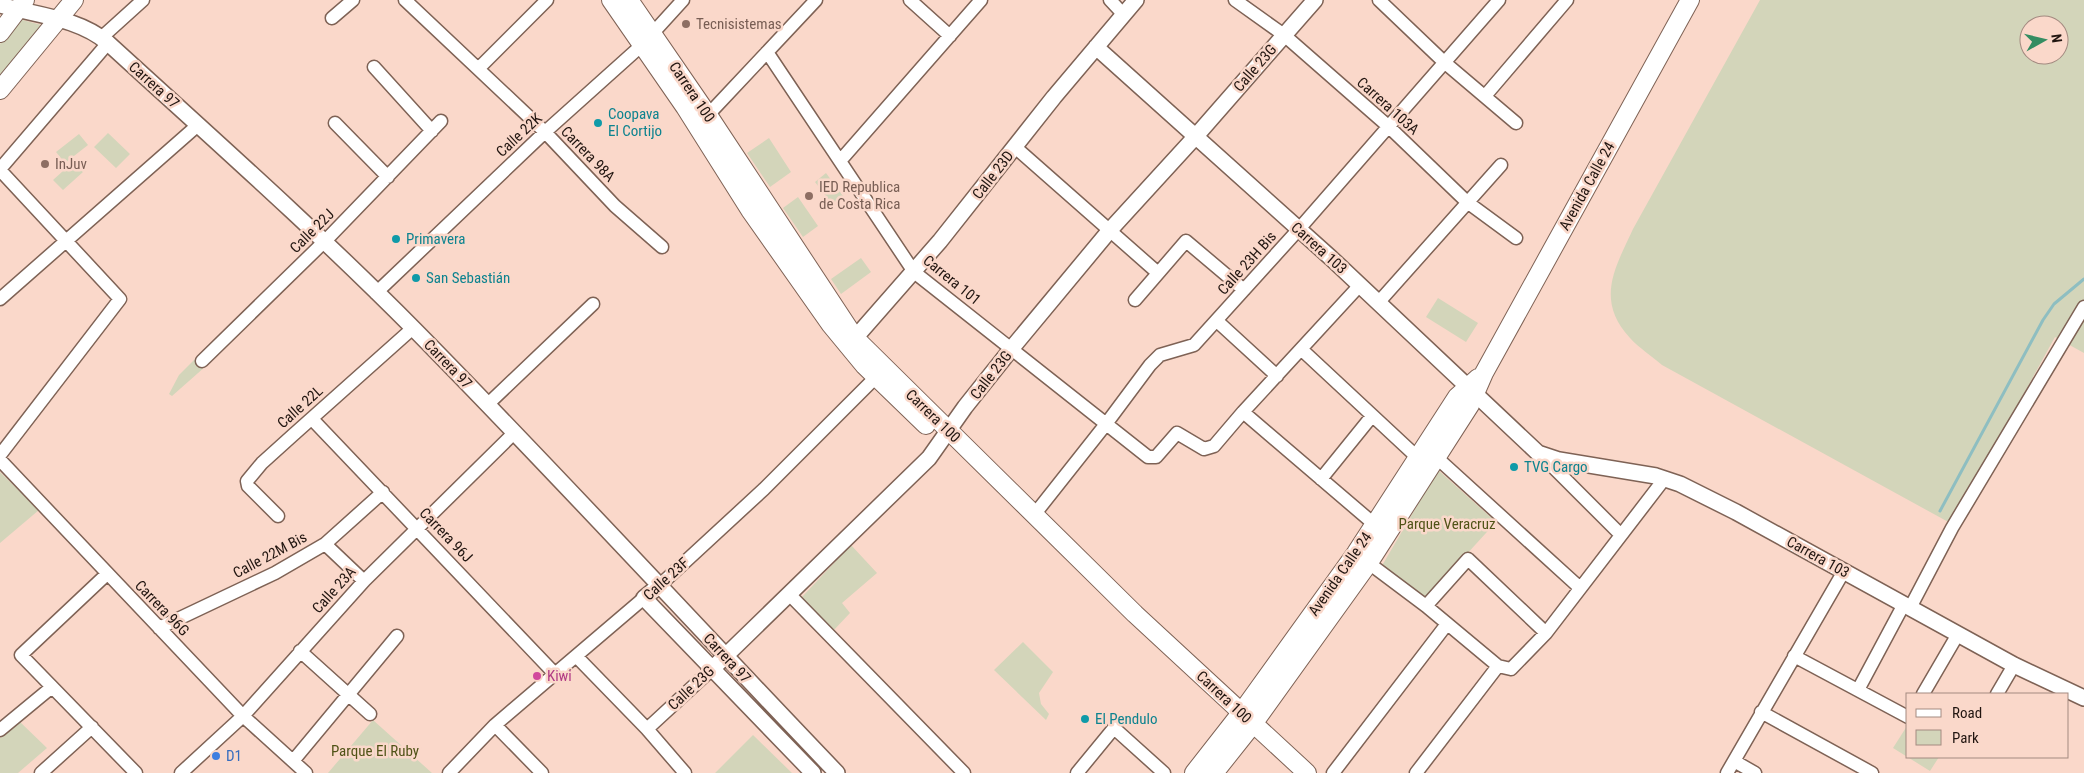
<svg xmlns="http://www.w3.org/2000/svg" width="2084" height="773" font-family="'Roboto Condensed',sans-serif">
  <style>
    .green { fill: #d3d5ba; fill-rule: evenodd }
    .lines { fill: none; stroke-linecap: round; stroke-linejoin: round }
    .stream { stroke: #8ebec1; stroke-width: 3 }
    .minor-casing { stroke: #7e6255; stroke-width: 15 }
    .tertiary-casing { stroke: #7e6255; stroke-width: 18 }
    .secondary-casing { stroke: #7e6255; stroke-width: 20 }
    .minor { stroke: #fff; stroke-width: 12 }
    .tertiary { stroke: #fff; stroke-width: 15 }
    .secondary { stroke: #fff; stroke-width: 18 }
    .education-dot { fill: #8d6e63; stroke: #fad8ca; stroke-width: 2 }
    .culture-dot { fill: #0f9aa8; stroke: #fad8ca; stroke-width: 2 }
    .hotel-dot { fill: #d1479c; stroke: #fad8ca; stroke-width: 2 }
    .shop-dot { fill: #3f7fe0; stroke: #fad8ca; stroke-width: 2 }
    .labels { text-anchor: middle; stroke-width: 5; stroke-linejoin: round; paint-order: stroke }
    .education-label { font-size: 15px; fill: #785e54; stroke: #fad8ca; text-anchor: start }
    .street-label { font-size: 15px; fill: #211510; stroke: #fad8ca }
    .culture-label { font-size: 15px; fill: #0d838f; stroke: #fad8ca; text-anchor: start }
    .park-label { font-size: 15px; fill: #505317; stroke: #fad8ca }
    .hotel-label { font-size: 15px; fill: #b23c85; stroke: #fad8ca; text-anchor: start }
    .shop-label { font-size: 15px; fill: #366cbe; stroke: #fad8ca; text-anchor: start }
  </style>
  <rect width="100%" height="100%" fill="#fad8ca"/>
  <path class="green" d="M 1760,0 L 2084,0 L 2084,353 L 2055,337 L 1952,524 L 1662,365 C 1652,356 1639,348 1630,338 C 1595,300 1615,268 1633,229 ZM 2029,25 L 2059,25 L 2059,55 L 2029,55 Z
    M 19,19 L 45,26 L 0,82 L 0,44 Z
    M 108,133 L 130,154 L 116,168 L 94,147 Z
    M 79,134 L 88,145 L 65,163 L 56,152 Z
    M 769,138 L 791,172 L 770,187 L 747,153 Z
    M 73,162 L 83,172 L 63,190 L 53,180 Z
    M 826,173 L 843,196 L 832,204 L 815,182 Z
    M 798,197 L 818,226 L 803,237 L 783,208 Z
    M 861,258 L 871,272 L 841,294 L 831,279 Z
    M 1438,298 L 1478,323 L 1466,342 L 1426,317 Z
    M 198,356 L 206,366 L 172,396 L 169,394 L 179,375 Z
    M 1438,470 L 1496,522 L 1425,600 L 1380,569 Z
    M 0,472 L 39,510 L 0,543 Z
    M 851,545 L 877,573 L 842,603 L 850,613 L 833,631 L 801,598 Z
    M 1023,642 L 1053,672 L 1039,693 L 1041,704 L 1049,714 L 1046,720 L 994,670 Z
    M 373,720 L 432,773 L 328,773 Z
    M 19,721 L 47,748 L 18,773 L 0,773 L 0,738 Z
    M 1907,726 L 1908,757 L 1939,757 L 1930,771 L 1893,748 Z
    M 753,735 L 792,773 L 715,773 Z"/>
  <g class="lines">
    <path class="stream" d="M 1940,511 L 2043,320 L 2054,304 L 2084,279"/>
    <g class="minor-casing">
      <path id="minor" d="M 405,0 L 545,132 L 615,206 L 662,247
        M 910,0 L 950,36
        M 1110,0 L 1124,15
        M 1235,0 L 1284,35 L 1388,126 L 1467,202 L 1516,238
        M 1379,0 L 1444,62 L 1516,123
        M 332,18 L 353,0
        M 101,38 L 143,0
        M 767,52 L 914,272 L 1148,457 L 1156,457 L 1177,433 L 1204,449 L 1214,446 L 1243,412 L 1360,285
        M 374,67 L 432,131
        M 479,68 L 547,0
        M 1485,96 L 1567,0
        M 708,115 L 816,0
        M 335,123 L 388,177
        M 1015,147 L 1158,273
        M 840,161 L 981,0
        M 0,169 L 108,43
        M 0,170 L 120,299 L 0,455
        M 376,293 L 545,132 L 642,45 L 683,0
        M 0,299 L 198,125
        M 1135,300 L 1186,241 L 1244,290
        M 1378,303 L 1501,165
        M 1217,321 L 1277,376
        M 1301,349 L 1417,457
        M 202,361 L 329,237 L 441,121
        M 487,405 L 593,304
        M 1243,412 L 1374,524
        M 312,419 L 555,674
        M 1540,454 L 1621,535
        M 1436,457 L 1579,587
        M 0,460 L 243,716 L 306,773
        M 1321,479 L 1372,416
        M 1034,515 L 1106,424 L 1150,365 L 1160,355 L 1194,345 L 1299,229 L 1499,0
        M 278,516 L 248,486 L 247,481 L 262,463 L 293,435 L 413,328
        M 325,544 L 364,581
        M 1362,558 L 1426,606 L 1498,666 L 1511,669 L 1546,633 L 1665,478
        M 107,574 L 21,655 L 136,773
        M 660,585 L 764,489 L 876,377
        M 789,594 L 964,773
        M 1426,606 L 1468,559 L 1546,633
        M 1910,608 L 1952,528 L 2084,307
        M 159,628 L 275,573 L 325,544 L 383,492
        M 300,651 L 370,714
        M 576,656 L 647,729 L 685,773
        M 1794,656 L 1908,717
        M 1858,690 L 1904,604
        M 1923,694 L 1958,634
        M 1997,694 L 2014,665
        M 1761,712 L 1872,773
        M 495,725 L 542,773
        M 647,729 L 712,669
        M 0,730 L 52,687
        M 293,761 L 397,636
        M 1734,761 L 1755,773
        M 41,773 L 92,727
        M 181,773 L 243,716 L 364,581 L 514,433
        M 449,773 L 495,725 L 644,598
        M 1077,773 L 1114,728 L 1164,773
        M 1333,773 L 1447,624
        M 1416,773 L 1498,666
        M 1727,773 L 1844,571"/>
    </g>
    <g class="tertiary-casing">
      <path id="tertiary" d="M 0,5 C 35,15 79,18 108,43 C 211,137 316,230 415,330 C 558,475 696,626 837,773
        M 1096,47 L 1331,258 L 1538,453 L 1559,460 L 1656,476 L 1680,484 L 1736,512 L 2014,665 L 2084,698
        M 848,346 L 940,241 L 1054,97 L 1136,0
        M 660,585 L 644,598 L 813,773
        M 712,669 L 929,458 L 965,407 L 1012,348 L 1110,230 L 1196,136 L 1315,0"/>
    </g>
    <g class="secondary-casing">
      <path id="secondary" d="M 611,0 L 685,107 L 750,210 L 831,325 L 864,365 L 926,425
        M 629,0 L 708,115 L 855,338 L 1135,614 L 1307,773
        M 0,33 L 25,0
        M 0,90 L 74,0
        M 1194,773 L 1241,713 L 1356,553 L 1457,397 L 1478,378
        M 1214,773 L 1253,724 L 1368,564 L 1470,405 L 1484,373 L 1690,0"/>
    </g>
    <use href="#minor" class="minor"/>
    <use href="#tertiary" class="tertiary"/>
    <use href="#secondary" class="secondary"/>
  </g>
  <g class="education-dot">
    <circle cx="686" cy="24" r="5"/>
    <circle cx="45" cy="164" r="5"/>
    <circle cx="809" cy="196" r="5"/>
  </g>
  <g class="culture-dot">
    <circle cx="598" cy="123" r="5"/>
    <circle cx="396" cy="239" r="5"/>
    <circle cx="416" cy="278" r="5"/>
    <circle cx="1514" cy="467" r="5"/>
    <circle cx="1085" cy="719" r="5"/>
  </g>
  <circle class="hotel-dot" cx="537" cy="676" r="5"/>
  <circle class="shop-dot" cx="216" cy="756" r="5"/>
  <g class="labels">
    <g class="education-label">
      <text x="696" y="29">Tecnisistemas</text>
      <text x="55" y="169">InJuv</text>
      <text x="819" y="192">IED Republica<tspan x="819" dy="17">de Costa Rica</tspan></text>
    </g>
    <g class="street-label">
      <text transform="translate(1255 68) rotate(-49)" y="5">Calle 23G</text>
      <text transform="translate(154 85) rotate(42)" y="5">Carrera 97</text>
      <text transform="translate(692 92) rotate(56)" y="5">Carrera 100</text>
      <text transform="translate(1388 106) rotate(42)" y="5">Carrera 103A</text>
      <text transform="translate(519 135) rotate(-43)" y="5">Calle 22K</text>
      <text transform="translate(588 154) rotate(46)" y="5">Carrera 98A</text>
      <text transform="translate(993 175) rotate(-52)" y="5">Calle 23D</text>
      <text transform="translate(1587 186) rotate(-61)" y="5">Avenida Calle 24</text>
      <text transform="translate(312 231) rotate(-45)" y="5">Calle 22J</text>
      <text transform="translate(1319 248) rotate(42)" y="5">Carrera 103</text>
      <text transform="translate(1247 263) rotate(-48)" y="5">Calle 23H Bis</text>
      <text transform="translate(952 280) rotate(39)" y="5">Carrera 101</text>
      <text transform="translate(448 364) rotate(46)" y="5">Carrera 97</text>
      <text transform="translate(991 375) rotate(-52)" y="5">Calle 23G</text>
      <text transform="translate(300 407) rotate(-42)" y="5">Calle 22L</text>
      <text transform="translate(933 416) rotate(44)" y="5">Carrera 100</text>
      <text transform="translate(446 535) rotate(46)" y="5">Carrera 96J</text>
      <text transform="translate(270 555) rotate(-28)" y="5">Calle 22M Bis</text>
      <text transform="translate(1818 557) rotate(29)" y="5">Carrera 103</text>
      <text transform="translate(1340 574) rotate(-55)" y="5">Avenida Calle 24</text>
      <text transform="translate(666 579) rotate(-42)" y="5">Calle 23F</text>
      <text transform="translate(334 590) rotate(-48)" y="5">Calle 23A</text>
      <text transform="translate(162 608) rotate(46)" y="5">Carrera 96G</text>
      <text transform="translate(727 658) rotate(47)" y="5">Carrera 97</text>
      <text transform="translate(691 688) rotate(-43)" y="5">Calle 23G</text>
      <text transform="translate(1224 697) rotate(43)" y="5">Carrera 100</text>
    </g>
    <g class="culture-label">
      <text x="608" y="119">Coopava<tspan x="608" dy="17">El Cortijo</tspan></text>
      <text x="406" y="244">Primavera</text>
      <text x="426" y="283">San Sebastián</text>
      <text x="1524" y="472">TVG Cargo</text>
      <text x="1095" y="724">El Pendulo</text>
    </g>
    <g class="park-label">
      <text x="1447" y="529">Parque Veracruz</text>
      <text x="375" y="756">Parque El Ruby</text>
    </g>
    <g class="hotel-label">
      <text x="547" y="681">Kiwi</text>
    </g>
    <g class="shop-label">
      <text x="226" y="761">D1</text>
    </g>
  </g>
  <rect x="1906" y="693" width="162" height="65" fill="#fad8ca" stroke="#a38a80"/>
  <rect x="1916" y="709" width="25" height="8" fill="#ffffff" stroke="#a38a80"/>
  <text x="1952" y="718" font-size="15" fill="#211510">Road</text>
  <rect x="1916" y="730" width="25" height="15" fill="#d3d5ba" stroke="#a38a80"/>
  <text x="1952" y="743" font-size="15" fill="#211510">Park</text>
  <g transform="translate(2044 40) rotate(82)"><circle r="24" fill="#fad8ca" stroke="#a38a80"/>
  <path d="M0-4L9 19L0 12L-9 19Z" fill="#348d62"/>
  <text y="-8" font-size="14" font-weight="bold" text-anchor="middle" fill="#211510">N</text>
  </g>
</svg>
